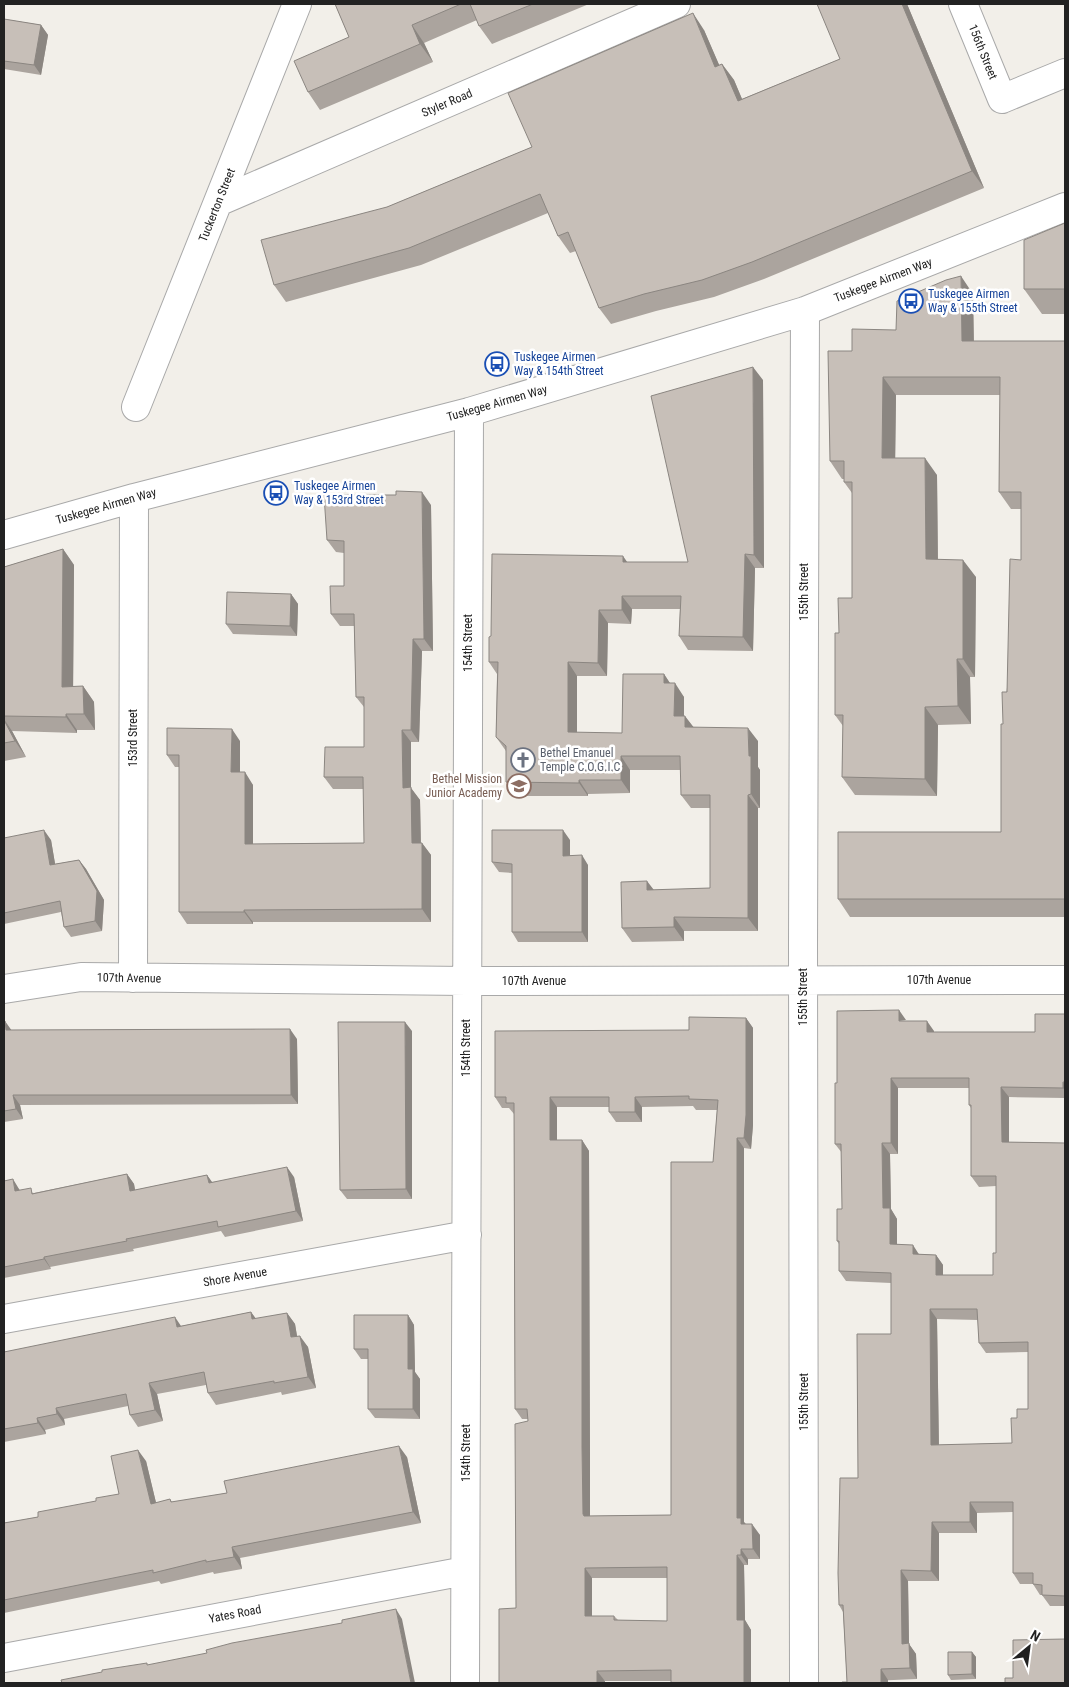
<svg xmlns="http://www.w3.org/2000/svg" width="1069" height="1687" font-family="'Roboto Condensed',sans-serif">
  <style>
    .lines { fill: none; stroke-linecap: round; stroke-linejoin: round }
    .minor-casing { stroke: #a9a9a9; stroke-width: 30 }
    .minor { stroke: #fff; stroke-width: 28 }
    .wall { fill: #aba49e; fill-rule: evenodd }
    .shaded-wall { fill: #8b8681 }
    .building { fill: #c7bfb8; stroke: #8b8681; fill-rule: evenodd }
    .labels { text-anchor: middle; stroke-width: 5; stroke-linejoin: round; paint-order: stroke }
    .street-label { font-size: 12px; fill: #222; stroke: #fff }
    .transit-label { font-size: 12px; fill: #164399; stroke: #fff; text-anchor: start }
    .worship-label { font-size: 12px; fill: #5b616d; stroke: #fff; text-anchor: start }
    .education-label { font-size: 12px; fill: #785e54; stroke: #fff; text-anchor: end }
  </style>
  <rect width="100%" height="100%" fill="#f2efe9"/>
  <g class="lines">
    <g class="minor-casing">
      <path id="minor" d="M 963,4 L 1002,99 L 1065,73
        M 218,202 L 676,4
        M 136,407 L 297,4
        M 4,535 L 134,498 L 469,412 L 805,311 L 1065,207
        M 133,978 L 134,498
        M 4,989 L 81,977 L 466,981 L 1065,980
        M 4,1319 L 467,1235
        M 4,1658 L 465,1571
        M 465,1683 L 469,412
        M 804,1683 L 803,945 L 805,311"/>
    </g>
    <use href="#minor" class="minor"/>
  </g>
  <path class="wall" d="M 335,4 L 589,4 L 492,44 L 479,26 L 477,20 L 424,43 L 433,62 L 320,110 L 308,92 L 349,37 Z
    M 907,4 L 984,188 L 764,279 L 714,297 L 656,311 L 611,324 L 599,308 L 576,251 L 570,253 L 558,236 L 548,213 L 421,265 L 286,302 L 274,285 L 387,207 L 532,147 L 704,30 L 719,65 L 722,64 L 734,80 L 742,99 L 840,59 Z
    M 4,19 L 41,25 L 48,35 L 41,75 L 4,69 Z
    M 1065,223 L 1065,314 L 1042,314 L 1024,289 Z
    M 973,294 L 974,341 L 1065,341 L 1065,917 L 850,917 L 838,899 L 1001,832 L 1003,724 L 1021,560 L 1021,509 L 1011,509 L 999,492 L 1000,395 L 896,395 L 895,458 L 937,475 L 938,559 L 976,577 L 975,677 L 970,677 L 971,724 L 938,725 L 937,796 L 855,795 L 842,777 L 843,726 L 835,715 L 839,633 L 852,598 L 852,493 L 844,482 L 844,479 L 842,479 L 830,461 L 852,351 Z
    M 763,380 L 764,568 L 755,568 L 753,651 L 688,650 L 679,636 L 680,609 L 632,609 L 631,624 L 608,623 L 607,676 L 577,676 L 577,733 L 622,733 L 664,674 L 670,683 L 684,697 L 684,716 L 693,727 L 758,741 L 758,767 L 760,770 L 760,808 L 758,808 L 758,931 L 684,931 L 684,941 L 632,942 L 622,928 L 654,890 L 710,888 L 710,808 L 691,808 L 681,795 L 681,770 L 630,770 L 630,793 L 588,794 L 588,796 L 515,796 L 506,782 L 506,751 L 496,737 L 497,674 L 489,662 L 491,636 L 627,562 L 688,562 Z
    M 431,505 L 433,651 L 422,651 L 419,742 L 411,742 L 411,788 L 420,800 L 421,843 L 422,843 L 431,855 L 431,922 L 253,922 L 253,924 L 187,924 L 179,912 L 179,767 L 175,767 L 167,755 L 240,741 L 240,772 L 253,785 L 253,844 L 364,843 L 364,789 L 333,789 L 324,777 L 364,747 L 364,707 L 356,697 L 354,626 L 340,626 L 331,614 L 344,586 L 344,553 L 336,552 L 327,540 Z
    M 63,549 L 74,565 L 73,687 L 83,686 L 94,702 L 95,730 L 77,730 L 77,733 L 12,731 L 26,757 L 4,761 L 4,567 Z
    M 291,594 L 298,604 L 297,636 L 233,634 L 226,624 Z
    M 4,838 L 51,840 L 55,864 L 79,860 L 86,869 L 104,900 L 102,931 L 71,937 L 64,927 L 61,912 L 4,924 Z
    M 570,840 L 570,855 L 588,865 L 588,942 L 518,942 L 512,932 L 512,873 L 499,872 L 492,862 Z
    M 1065,1014 L 1065,1098 L 1009,1097 L 1009,1142 L 1065,1143 L 1065,1606 L 1050,1606 L 1042,1595 L 1040,1595 L 1033,1584 L 1020,1584 L 1013,1573 L 1013,1512 L 977,1513 L 977,1533 L 939,1533 L 939,1581 L 908,1581 L 909,1644 L 916,1654 L 917,1679 L 847,1682 L 843,1612 L 839,1605 L 858,1478 L 891,1334 L 891,1283 L 846,1281 L 839,1271 L 839,1244 L 837,1241 L 842,1209 L 842,1153 L 835,1144 L 837,1083 L 906,1021 L 934,1031 L 934,1032 L 1035,1032 ZM 898,1088 L 969,1088 L 969,1105 L 971,1108 L 971,1176 L 979,1187 L 996,1186 L 996,1253 L 993,1275 L 943,1275 L 943,1265 L 936,1255 L 919,1254 L 897,1244 L 897,1219 L 891,1209 L 890,1154 L 898,1154 ZM 937,1319 L 978,1320 L 979,1343 L 986,1353 L 1028,1352 L 1028,1409 L 1017,1418 L 1012,1443 L 939,1445 Z
    M 746,1018 L 753,1028 L 753,1125 L 751,1149 L 744,1148 L 744,1522 L 746,1524 L 760,1535 L 760,1559 L 748,1559 L 748,1565 L 744,1565 L 745,1620 L 751,1630 L 751,1683 L 671,1683 L 671,1681 L 605,1681 L 516,1608 L 528,1421 L 528,1419 L 522,1419 L 515,1409 L 514,1114 L 509,1108 L 502,1108 L 495,1097 L 689,1030 ZM 693,1106 L 696,1110 L 717,1110 L 713,1162 L 671,1515 L 590,1516 L 589,1151 L 582,1140 L 557,1140 L 557,1107 L 609,1107 L 609,1112 L 616,1122 L 642,1122 L 642,1107 ZM 592,1578 L 667,1578 L 667,1621 L 618,1620 L 614,1616 L 592,1616 Z
    M 4,1022 L 11,1030 L 297,1039 L 298,1104 L 20,1105 L 23,1119 L 4,1122 Z
    M 412,1031 L 412,1199 L 347,1199 L 340,1190 Z
    M 127,1174 L 134,1184 L 135,1190 L 207,1175 L 212,1182 L 294,1177 L 303,1221 L 225,1237 L 221,1231 L 133,1249 L 134,1251 L 50,1267 L 51,1269 L 4,1278 L 4,1181 L 19,1189 L 20,1190 L 34,1193 Z
    M 251,1312 L 256,1319 L 287,1313 L 295,1324 L 297,1336 L 308,1347 L 316,1388 L 282,1395 L 281,1392 L 216,1405 L 208,1393 L 206,1385 L 157,1394 L 163,1421 L 138,1427 L 130,1415 L 128,1406 L 64,1419 L 65,1425 L 45,1430 L 46,1434 L 4,1442 L 4,1352 L 181,1326 Z
    M 408,1315 L 414,1325 L 415,1372 L 420,1379 L 420,1419 L 375,1418 L 368,1409 L 368,1359 L 361,1359 L 354,1349 Z
    M 407,1457 L 421,1523 L 240,1558 L 242,1569 L 214,1574 L 213,1572 L 161,1584 L 159,1581 L 4,1613 L 4,1523 L 38,1517 L 96,1501 L 119,1494 L 146,1461 L 156,1503 L 170,1499 L 172,1502 L 227,1493 Z
    M 972,1652 L 976,1657 L 976,1679 L 951,1680 L 948,1675 Z"/>
  <path class="shaded-wall" d="M 902,4 L 907,4 L 984,188 L 972,171 Z
    M 693,13 L 704,30 L 727,83 L 715,67 Z
    M 41,25 L 48,35 L 41,75 L 34,65 Z
    M 412,25 L 424,43 L 433,62 L 420,44 Z
    M 722,64 L 734,80 L 750,118 L 738,101 Z
    M 961,276 L 973,294 L 974,359 L 962,341 Z
    M 753,367 L 763,380 L 764,568 L 754,555 Z
    M 883,377 L 896,395 L 895,476 L 882,458 Z
    M 925,458 L 937,475 L 938,576 L 926,559 Z
    M 422,492 L 431,505 L 433,651 L 424,639 Z
    M 63,549 L 74,565 L 73,702 L 62,687 Z
    M 745,554 L 755,568 L 753,651 L 743,637 Z
    M 623,556 L 632,569 L 623,562 Z
    M 963,560 L 976,577 L 975,677 L 963,659 Z
    M 291,594 L 298,604 L 297,636 L 290,626 Z
    M 622,596 L 632,609 L 631,624 L 622,610 Z
    M 599,610 L 608,623 L 607,676 L 598,663 Z
    M 413,639 L 422,651 L 419,742 L 411,730 Z
    M 957,659 L 970,677 L 971,724 L 958,706 Z
    M 568,662 L 577,676 L 577,746 L 568,732 Z
    M 664,674 L 673,688 L 664,683 Z
    M 675,683 L 684,697 L 684,729 L 674,716 Z
    M 83,686 L 94,702 L 95,730 L 84,714 Z
    M 925,707 L 938,725 L 937,796 L 925,779 Z
    M 66,714 L 77,730 L 77,733 L 66,717 Z
    M 685,716 L 695,729 L 685,727 Z
    M 4,719 L 12,731 L 26,757 L 15,741 Z
    M 748,728 L 758,741 L 758,767 L 760,770 L 760,808 L 751,794 L 749,756 Z
    M 232,729 L 240,741 L 240,785 L 231,772 Z
    M 402,730 L 411,742 L 411,788 L 420,800 L 421,856 L 412,843 L 403,788 Z
    M 621,756 L 630,770 L 630,793 L 621,780 Z
    M 245,772 L 253,785 L 253,856 L 245,844 Z
    M 579,780 L 588,794 L 588,796 L 579,783 Z
    M 748,795 L 758,808 L 758,931 L 748,918 Z
    M 44,830 L 51,840 L 57,875 L 50,865 Z
    M 563,830 L 570,840 L 570,865 L 563,856 Z
    M 422,843 L 431,855 L 431,922 L 422,909 Z
    M 582,855 L 588,865 L 588,942 L 582,932 Z
    M 79,860 L 86,869 L 104,900 L 102,931 L 95,921 Z
    M 647,881 L 657,894 L 647,890 Z
    M 244,910 L 253,922 L 253,924 L 244,912 Z
    M 674,917 L 684,931 L 684,941 L 674,927 Z
    M 899,1010 L 906,1020 L 899,1021 Z
    M 746,1018 L 753,1028 L 753,1125 L 751,1149 L 744,1138 Z
    M 5,1021 L 12,1031 L 6,1030 Z
    M 927,1021 L 934,1031 L 934,1042 L 927,1032 Z
    M 405,1022 L 412,1031 L 412,1199 L 406,1189 Z
    M 290,1029 L 297,1039 L 298,1104 L 291,1095 Z
    M 891,1078 L 898,1088 L 898,1154 L 891,1143 Z
    M 1063,1082 L 1065,1085 L 1065,1091 L 1063,1088 Z
    M 1001,1087 L 1009,1097 L 1009,1153 L 1002,1142 Z
    M 13,1095 L 20,1105 L 23,1119 L 16,1109 Z
    M 550,1097 L 557,1107 L 557,1151 L 550,1140 Z
    M 635,1097 L 642,1107 L 642,1122 L 635,1112 Z
    M 737,1138 L 744,1148 L 744,1522 L 749,1529 L 749,1535 L 737,1518 Z
    M 582,1140 L 589,1151 L 590,1456 L 590,1524 L 583,1514 L 582,1446 Z
    M 882,1143 L 890,1154 L 891,1209 L 897,1219 L 897,1254 L 890,1244 L 883,1208 Z
    M 287,1167 L 294,1177 L 303,1221 L 296,1211 Z
    M 127,1174 L 134,1184 L 137,1201 L 130,1191 Z
    M 207,1175 L 214,1185 L 209,1183 Z
    M 13,1179 L 19,1189 L 21,1201 L 15,1191 Z
    M 913,1245 L 920,1256 L 913,1254 Z
    M 936,1255 L 943,1265 L 943,1285 L 936,1275 Z
    M 44,1257 L 50,1267 L 51,1269 L 44,1259 Z
    M 930,1309 L 937,1319 L 939,1455 L 931,1445 Z
    M 251,1312 L 259,1323 L 252,1319 Z
    M 287,1313 L 295,1324 L 299,1348 L 291,1337 Z
    M 408,1315 L 414,1325 L 415,1372 L 420,1379 L 420,1419 L 413,1409 L 408,1369 Z
    M 175,1317 L 183,1329 L 177,1327 Z
    M 300,1336 L 308,1347 L 316,1388 L 308,1377 Z
    M 149,1383 L 157,1394 L 163,1421 L 155,1410 Z
    M 56,1408 L 64,1419 L 65,1425 L 57,1414 Z
    M 37,1418 L 45,1430 L 46,1434 L 38,1423 Z
    M 399,1446 L 407,1457 L 421,1523 L 413,1512 Z
    M 138,1450 L 146,1461 L 159,1515 L 151,1504 Z
    M 970,1502 L 977,1513 L 977,1533 L 970,1522 Z
    M 932,1522 L 939,1533 L 939,1581 L 931,1571 Z
    M 752,1524 L 760,1535 L 760,1559 L 753,1549 Z
    M 232,1547 L 240,1558 L 242,1569 L 234,1557 Z
    M 741,1549 L 748,1559 L 748,1565 L 741,1555 Z
    M 737,1555 L 744,1565 L 745,1620 L 751,1630 L 751,1683 L 744,1683 L 737,1620 Z
    M 585,1568 L 592,1578 L 592,1626 L 585,1616 Z
    M 901,1570 L 908,1581 L 909,1644 L 916,1654 L 917,1679 L 910,1668 L 902,1644 Z
    M 396,1609 L 402,1619 L 415,1683 L 411,1683 Z
    M 972,1652 L 976,1657 L 976,1679 L 972,1674 Z
    M 881,1669 L 888,1680 L 888,1683 L 881,1683 Z
    M 597,1671 L 605,1681 L 605,1683 L 597,1683 Z"/>
  <path class="building" d="M 335,4 L 461,4 L 412,25 L 420,44 L 308,92 L 294,61 L 349,37 Z
    M 470,4 L 533,4 L 479,26 Z
    M 817,4 L 902,4 L 972,171 L 752,262 L 702,280 L 644,294 L 599,308 L 568,232 L 558,236 L 540,194 L 409,248 L 274,285 L 261,240 L 387,207 L 532,147 L 508,93 L 693,13 L 715,67 L 722,64 L 738,101 L 840,59 Z
    M 4,19 L 41,25 L 34,65 L 4,61 Z
    M 1065,223 L 1065,289 L 1024,289 L 1024,240 Z
    M 961,276 L 962,341 L 1065,341 L 1065,899 L 838,899 L 838,832 L 1001,832 L 1001,724 L 1003,724 L 1002,692 L 1007,692 L 1010,559 L 1021,560 L 1021,492 L 999,492 L 1000,377 L 883,377 L 882,458 L 925,458 L 926,559 L 963,560 L 963,659 L 957,659 L 958,706 L 925,707 L 925,779 L 842,777 L 843,715 L 835,715 L 835,633 L 839,633 L 838,598 L 852,598 L 852,482 L 844,482 L 844,461 L 830,461 L 828,351 L 852,351 L 852,329 L 896,330 L 897,301 L 946,280 Z
    M 753,367 L 754,555 L 745,554 L 743,637 L 679,636 L 681,596 L 622,596 L 622,610 L 599,610 L 598,663 L 568,662 L 568,732 L 622,733 L 623,674 L 664,674 L 664,683 L 675,683 L 674,716 L 685,716 L 685,727 L 748,728 L 749,756 L 751,756 L 751,794 L 748,795 L 748,918 L 674,917 L 674,927 L 622,928 L 621,882 L 647,881 L 647,890 L 710,888 L 710,795 L 681,795 L 680,756 L 621,756 L 621,780 L 579,780 L 579,783 L 506,782 L 506,746 L 496,737 L 498,662 L 489,662 L 489,637 L 491,636 L 492,554 L 623,556 L 623,562 L 688,562 L 651,396 Z
    M 396,491 L 422,492 L 424,639 L 413,639 L 411,730 L 402,730 L 403,788 L 411,787 L 412,843 L 422,843 L 422,909 L 244,910 L 244,912 L 179,912 L 179,755 L 167,755 L 167,728 L 232,729 L 231,772 L 245,772 L 245,844 L 364,843 L 363,777 L 324,777 L 325,747 L 364,747 L 364,697 L 356,697 L 354,614 L 331,614 L 330,586 L 344,586 L 344,541 L 327,540 L 324,495 L 396,495 Z
    M 63,549 L 62,687 L 83,686 L 84,714 L 66,714 L 66,717 L 4,716 L 4,567 Z
    M 227,592 L 291,594 L 290,626 L 226,624 Z
    M 4,720 L 15,741 L 4,743 Z
    M 44,830 L 50,865 L 79,860 L 97,891 L 95,921 L 64,927 L 60,901 L 4,913 L 4,838 Z
    M 492,830 L 563,830 L 563,856 L 582,855 L 582,932 L 512,932 L 512,864 L 492,862 Z
    M 899,1010 L 899,1021 L 927,1021 L 927,1032 L 1035,1032 L 1035,1014 L 1065,1014 L 1065,1082 L 1063,1082 L 1063,1088 L 1001,1087 L 1002,1142 L 1065,1143 L 1065,1596 L 1042,1595 L 1042,1585 L 1033,1584 L 1033,1573 L 1013,1573 L 1013,1502 L 970,1502 L 970,1522 L 932,1522 L 931,1571 L 901,1570 L 902,1644 L 909,1643 L 910,1668 L 881,1669 L 881,1683 L 842,1683 L 842,1682 L 847,1682 L 843,1605 L 839,1605 L 838,1573 L 840,1478 L 858,1478 L 857,1334 L 891,1334 L 891,1273 L 839,1271 L 839,1241 L 837,1241 L 837,1209 L 842,1209 L 841,1144 L 835,1144 L 835,1083 L 837,1083 L 837,1011 ZM 891,1078 L 969,1078 L 969,1105 L 971,1105 L 971,1176 L 996,1176 L 996,1253 L 993,1253 L 993,1275 L 936,1275 L 936,1255 L 913,1254 L 913,1245 L 890,1244 L 890,1208 L 883,1208 L 882,1143 L 891,1143 ZM 930,1309 L 977,1309 L 979,1343 L 1028,1342 L 1028,1409 L 1017,1409 L 1017,1418 L 1011,1418 L 1012,1443 L 931,1445 Z
    M 689,1017 L 746,1018 L 746,1115 L 744,1138 L 737,1138 L 737,1518 L 741,1518 L 741,1524 L 752,1524 L 753,1549 L 741,1549 L 741,1555 L 737,1555 L 737,1620 L 744,1620 L 744,1683 L 671,1683 L 671,1670 L 597,1671 L 597,1683 L 499,1683 L 499,1609 L 516,1608 L 515,1424 L 528,1421 L 527,1409 L 515,1409 L 514,1103 L 506,1103 L 506,1097 L 495,1097 L 495,1031 L 689,1030 ZM 689,1096 L 689,1099 L 718,1100 L 713,1162 L 671,1162 L 671,1515 L 584,1516 L 583,1514 L 582,1446 L 582,1140 L 550,1140 L 550,1097 L 609,1097 L 609,1112 L 635,1112 L 635,1097 ZM 667,1567 L 667,1621 L 614,1620 L 614,1616 L 585,1616 L 585,1568 Z
    M 5,1021 L 6,1030 L 290,1029 L 291,1095 L 13,1095 L 16,1109 L 4,1111 L 4,1022 Z
    M 338,1022 L 405,1022 L 406,1189 L 340,1190 Z
    M 287,1167 L 296,1211 L 218,1227 L 217,1221 L 126,1239 L 127,1241 L 44,1257 L 44,1259 L 4,1267 L 4,1181 L 13,1179 L 15,1191 L 31,1188 L 32,1194 L 127,1174 L 130,1191 L 207,1175 L 209,1183 Z
    M 251,1312 L 252,1319 L 287,1313 L 291,1337 L 300,1336 L 308,1377 L 274,1383 L 274,1381 L 208,1393 L 204,1372 L 149,1383 L 155,1410 L 130,1415 L 126,1394 L 56,1408 L 57,1414 L 37,1418 L 38,1423 L 4,1429 L 4,1352 L 175,1317 L 177,1327 Z
    M 354,1315 L 408,1315 L 408,1369 L 413,1369 L 413,1409 L 368,1409 L 368,1349 L 354,1349 Z
    M 399,1446 L 413,1512 L 232,1547 L 234,1557 L 206,1562 L 206,1560 L 153,1573 L 153,1570 L 4,1600 L 4,1523 L 38,1517 L 38,1512 L 96,1501 L 96,1498 L 119,1494 L 111,1456 L 138,1450 L 151,1504 L 170,1499 L 171,1502 L 227,1493 L 224,1481 Z
    M 396,1609 L 411,1683 L 62,1683 L 61,1680 L 102,1672 L 102,1670 L 147,1663 L 147,1665 L 207,1653 L 206,1650 L 232,1643 L 342,1623 L 342,1620 Z
    M 1065,1639 L 1065,1683 L 1005,1683 L 1005,1678 L 1013,1678 L 1013,1640 Z
    M 948,1652 L 972,1652 L 972,1674 L 948,1675 Z"/>
  <defs>
    <g id="bus-ring" transform="scale(1.25)"><circle r="9.5" fill="#fff" stroke="#1a4fb4" stroke-width="1.5"/><path d="M-5-6H5V4H4V6H2V4H-2V6H-4V4H-5ZM-3.5-4V0h7V-4ZM-3.5 1.2v1.5H-2V1.2ZM2 1.2v1.5H3.5V1.2Z" fill="#1a4fb4"/></g>
    <g id="church-ring" transform="scale(1.25)"><circle r="9.5" fill="#fff" stroke="#6b7280" stroke-width="1.5"/><path d="M-1.2-6h2.4v3.5h3.3v2.4h-3.3V6h-2.4V-.1h-3.3v-2.4h3.3Z" fill="#6b7280"/></g>
    <g id="school-ring" transform="scale(1.25)"><circle r="9.5" fill="#fff" stroke="#8d6e63" stroke-width="1.5"/><path d="M0-5L7-2L0 1L-7-2ZM-4 1L0 2.5L4 1V4Q0 6-4 4Z" fill="#8d6e63"/></g>
  </defs>
  <g fill-rule="evenodd">
    <use href="#bus-ring" x="911" y="301"/>
    <use href="#bus-ring" x="497" y="364"/>
    <use href="#bus-ring" x="276" y="493"/>
    <use href="#church-ring" x="523" y="760"/>
    <use href="#school-ring" x="519" y="786"/>
  </g>
  <g class="labels">
    <g class="street-label">
      <text transform="translate(983 52) rotate(68)" y="4">156th Street</text>
      <text transform="translate(447 103) rotate(-23)" y="4">Styler Road</text>
      <text transform="translate(217 205) rotate(-68)" y="4">Tuckerton Street</text>
      <text transform="translate(883 280) rotate(-21)" y="4">Tuskegee Airmen Way</text>
      <text transform="translate(497 403) rotate(-16)" y="4">Tuskegee Airmen Way</text>
      <text transform="translate(106 506) rotate(-16)" y="4">Tuskegee Airmen Way</text>
      <text transform="translate(804 592) rotate(-90)" y="4">155th Street</text>
      <text transform="translate(468 643) rotate(-90)" y="4">154th Street</text>
      <text transform="translate(133 738) rotate(-90)" y="4">153rd Street</text>
      <text transform="translate(129 978) rotate(1)" y="4">107th Avenue</text>
      <text x="939" y="984">107th Avenue</text>
      <text x="534" y="985">107th Avenue</text>
      <text transform="translate(803 997) rotate(-90)" y="4">155th Street</text>
      <text transform="translate(466 1048) rotate(-90)" y="4">154th Street</text>
      <text transform="translate(235 1277) rotate(-10)" y="4">Shore Avenue</text>
      <text transform="translate(804 1402) rotate(-90)" y="4">155th Street</text>
      <text transform="translate(466 1453) rotate(-90)" y="4">154th Street</text>
      <text transform="translate(235 1614) rotate(-11)" y="4">Yates Road</text>
    </g>
    <g class="transit-label">
      <text x="928" y="298">Tuskegee Airmen<tspan x="928" dy="14">Way &amp; 155th Street</tspan></text>
      <text x="514" y="361">Tuskegee Airmen<tspan x="514" dy="14">Way &amp; 154th Street</tspan></text>
      <text x="294" y="490">Tuskegee Airmen<tspan x="294" dy="14">Way &amp; 153rd Street</tspan></text>
    </g>
    <g class="worship-label">
      <text x="540" y="757">Bethel Emanuel<tspan x="540" dy="14">Temple C.O.G.I.C</tspan></text>
    </g>
    <g class="education-label">
      <text x="502" y="783">Bethel Mission<tspan x="502" dy="14">Junior Academy</tspan></text>
    </g>
  </g>
  <rect width="1069" height="1687" fill="none" stroke="#222222" stroke-width="10"/>
  <g transform="translate(1029 1647) rotate(29)" stroke="#ffffff" stroke-width="4" paint-order="stroke">
  <path d="M0-4L9 19L0 12L-9 19Z" fill="#222222"/>
  <text y="-8" font-size="14" font-weight="bold" text-anchor="middle" fill="#222222">N</text>
  </g>
</svg>
